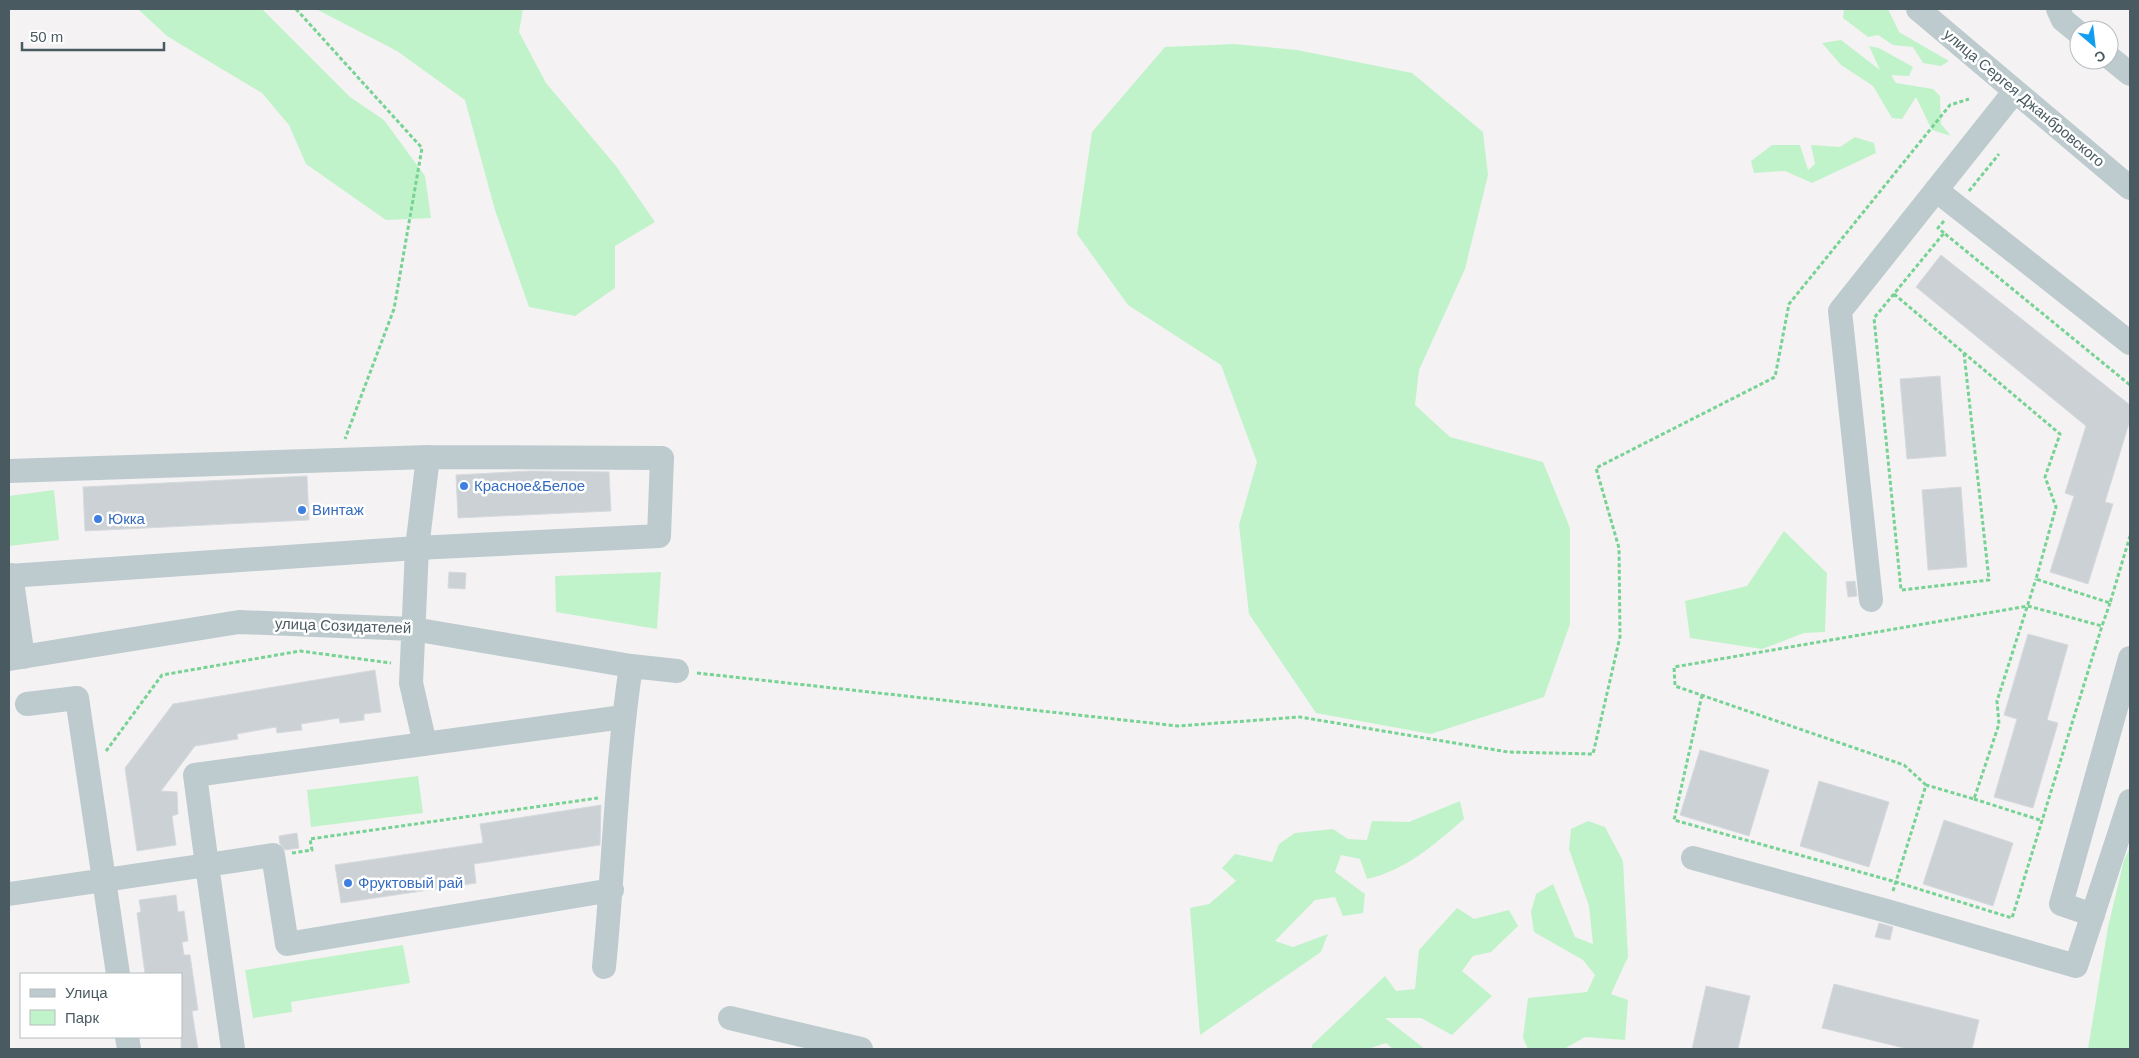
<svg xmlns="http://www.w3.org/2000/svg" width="2139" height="1058" font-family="Arial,sans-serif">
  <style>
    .green { fill: #c0f3ca }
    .building { fill: #ccd1d5; stroke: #d6dade }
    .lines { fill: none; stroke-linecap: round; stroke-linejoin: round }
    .path { stroke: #76d393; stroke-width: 3; stroke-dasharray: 4 2.5; stroke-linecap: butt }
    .minor { stroke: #bdcbcf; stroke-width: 24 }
    .shop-dot { fill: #3f7fe0; stroke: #fff; stroke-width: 2 }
    .labels { text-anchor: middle; stroke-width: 5; stroke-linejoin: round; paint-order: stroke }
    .street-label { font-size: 15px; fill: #495b61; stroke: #fff }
    .shop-label { font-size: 15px; fill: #366cbe; stroke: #fff; text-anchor: start }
  </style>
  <rect width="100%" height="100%" fill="#f5f2f3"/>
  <path class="green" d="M 138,9 L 262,9 L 350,97 L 384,120 L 425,176 L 431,218 L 386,220 L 306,164 L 289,125 L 262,93 L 167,36 Z
    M 316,9 L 523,9 L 519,32 L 546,83 L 616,166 L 655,222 L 615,246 L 615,288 L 575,316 L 529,307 L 495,210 L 465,100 L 397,51 Z
    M 1844,9 L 1888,9 L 1899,32 L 1949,61 L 1941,66 L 1923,63 L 1913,47 L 1893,45 L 1878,35 L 1868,37 L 1843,18 Z
    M 1841,40 L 1880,70 L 1869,46 L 1879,48 L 1913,67 L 1909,76 L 1891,75 L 1896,83 L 1933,89 L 1940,96 L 1941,124 L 1951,136 L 1932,130 L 1916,97 L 1902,119 L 1892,118 L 1873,86 L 1841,65 L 1822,43 Z
    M 1234,44 L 1297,50 L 1412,73 L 1483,132 L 1488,175 L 1465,269 L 1419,370 L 1415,405 L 1450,437 L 1543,462 L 1570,528 L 1570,624 L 1544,697 L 1431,734 L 1316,713 L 1249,614 L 1239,525 L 1257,462 L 1221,365 L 1128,305 L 1077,234 L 1092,132 L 1165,47 Z
    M 1855,137 L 1874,143 L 1876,153 L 1812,183 L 1785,171 L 1754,173 L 1751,161 L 1772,145 L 1800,145 L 1808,170 L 1815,164 L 1811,145 L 1840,147 Z
    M 54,490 L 59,540 L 9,546 L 9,496 Z
    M 1784,531 L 1827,573 L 1825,632 L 1804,633 L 1762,649 L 1690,638 L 1685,601 L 1747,586 Z
    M 661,572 L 657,629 L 556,612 L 555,576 Z
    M 418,776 L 423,813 L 311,827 L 307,790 Z
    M 1460,801 L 1464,819 C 1434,845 1406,870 1367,879 L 1360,859 L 1341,855 L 1335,872 L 1365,894 L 1363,913 L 1343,916 L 1335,897 L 1315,900 L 1275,941 L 1293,947 L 1328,934 L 1321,952 L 1200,1035 L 1190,908 L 1209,904 L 1236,881 L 1222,868 L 1235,854 L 1272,862 L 1279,844 L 1295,833 L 1333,829 L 1348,839 L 1367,840 L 1372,821 L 1409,822 Z
    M 1588,821 L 1605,827 L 1623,861 L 1628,957 L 1611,994 L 1628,1000 L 1625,1040 L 1585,1037 L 1564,1049 L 1528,1049 L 1523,1038 L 1528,998 L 1587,992 L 1595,975 L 1583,960 L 1534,932 L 1531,912 L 1536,894 L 1553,884 L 1575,937 L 1593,944 L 1589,906 L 1569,849 L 1571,829 Z
    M 2130,848 L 2130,1049 L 2088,1049 L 2108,927 L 2124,860 Z
    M 1457,908 L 1474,919 L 1509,910 L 1518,926 L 1491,952 L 1473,956 L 1462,971 L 1492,996 L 1452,1035 L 1421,1018 L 1385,1018 L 1425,1049 L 1393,1049 L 1386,1043 L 1368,1049 L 1312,1049 L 1312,1045 L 1385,976 L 1396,991 L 1415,989 L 1419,950 Z
    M 403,945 L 410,983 L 291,1002 L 292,1012 L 253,1018 L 245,970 Z"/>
  <path class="building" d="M 1941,255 L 2130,405 L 2130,420 L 2105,502 L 2113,504 L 2088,584 L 2050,572 L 2074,496 L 2065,493 L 2086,426 L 1916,287 Z
    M 1940,376 L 1946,456 L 1907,459 L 1900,379 Z
    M 530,471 L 609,472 L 611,511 L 458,518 L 456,475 Z
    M 307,476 L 309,520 L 85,531 L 83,487 Z
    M 1961,487 L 1967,567 L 1928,570 L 1922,490 Z
    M 449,572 L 466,573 L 465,589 L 448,588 Z
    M 1855,581 L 1857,596 L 1848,597 L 1846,582 Z
    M 2028,634 L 2068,645 L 2047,720 L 2058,723 L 2033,808 L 1994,797 L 2017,719 L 2004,715 Z
    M 375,670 L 381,712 L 364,714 L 364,720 L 340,723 L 339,718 L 301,724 L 302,730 L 277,733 L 276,727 L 237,734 L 238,739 L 195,746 L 161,791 L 177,792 L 178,814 L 172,816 L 176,845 L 137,851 L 125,768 L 173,704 Z
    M 1700,750 L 1769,770 L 1749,836 L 1680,815 Z
    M 1819,781 L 1889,802 L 1869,867 L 1800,846 Z
    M 601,805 L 600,845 L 474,864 L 476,883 L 341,903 L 335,865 L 483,843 L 480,824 Z
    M 1944,820 L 2013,843 L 1993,906 L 1923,884 Z
    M 297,833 L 299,848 L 285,850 L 280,844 L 279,836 Z
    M 176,895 L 178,912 L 184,911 L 188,941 L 182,942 L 184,955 L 190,955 L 198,1010 L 192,1011 L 198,1049 L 181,1049 L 181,974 L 145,974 L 137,913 L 141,912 L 139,900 Z
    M 1879,923 L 1893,927 L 1890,940 L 1875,937 Z
    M 1834,984 L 1979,1020 L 1972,1049 L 1908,1049 L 1822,1028 Z
    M 1706,986 L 1750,996 L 1738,1049 L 1692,1049 Z"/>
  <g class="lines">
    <path class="path" d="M 296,9 L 422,148 L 394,309 L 345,439
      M 1969,191 L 1999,154
      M 1944,233 L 1938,228 L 1944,221
      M 1894,294 L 2060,434 L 2045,477 L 2056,507 L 2036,579 L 2110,603 L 2130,536
      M 1964,353 L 1989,580 L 1901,590 L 1874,318 L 1944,233 L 2130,385
      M 697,673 L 1178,726 L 1300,717 L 1508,752 L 1593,754 L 1620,637 L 1619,548 L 1596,468 L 1775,377 L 1789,304 L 1950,105 L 1969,99
      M 1702,695 L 1674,820 L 1896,882 L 2012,918 L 2102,626
      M 106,751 L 162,675 L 300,651 L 391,663
      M 1926,785 L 1904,765 L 1675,686 L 1674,667 L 2028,606 L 2102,626 L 2110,603
      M 1974,799 L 2043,821
      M 292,853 L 312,850 L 310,839 L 598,798
      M 1893,891 L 1926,785 L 1974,799 L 1999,724 L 1997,701 L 2036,579"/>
    <path class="minor" d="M 1918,9 L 2130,188
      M 2058,9 L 2063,20 L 2079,33
      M 2109,57 L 2130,74
      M 1936,190 L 2130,343
      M 9,471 L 428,457 L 662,458 L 659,536 L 417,548 L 9,576
      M 11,575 L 23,657
      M 1871,600 L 1840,311 L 2015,91
      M 9,659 L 239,622 L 413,629 L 631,666 L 677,671
      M 27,704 L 77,698 L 118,974
      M 425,744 L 411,683 L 417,548 L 428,457
      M 1693,858 L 1887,911 L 2076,966 L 2130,801
      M 9,894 L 207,865 L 195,775 L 623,717
      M 2093,915 L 2061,904 L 2130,658
      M 604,967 C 614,867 616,766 631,666
      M 730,1018 L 861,1049
      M 127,1037 L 129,1049
      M 233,1049 L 207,865 L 273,855 L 287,944 L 612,890"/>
  </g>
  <g class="shop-dot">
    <circle cx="464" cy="486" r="5"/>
    <circle cx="302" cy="510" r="5"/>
    <circle cx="98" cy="519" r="5"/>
    <circle cx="348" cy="883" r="5"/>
  </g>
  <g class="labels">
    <g class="street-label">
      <text transform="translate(2024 98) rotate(40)" y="5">улица Сергея Джанбровского</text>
      <text transform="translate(343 626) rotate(2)" y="5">улица Созидателей</text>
    </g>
    <g class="shop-label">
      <text x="474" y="491">Красное&amp;Белое</text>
      <text x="312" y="515">Винтаж</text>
      <text x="108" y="524">Юкка</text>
      <text x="358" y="888">Фруктовый рай</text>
    </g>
  </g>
  <rect width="2139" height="1058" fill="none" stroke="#495b61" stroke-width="20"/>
  <rect x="20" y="973" width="162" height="65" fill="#ffffff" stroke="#b6bdc0"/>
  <rect x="30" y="989" width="25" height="8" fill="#bdcbcf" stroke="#b6bdc0"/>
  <text x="65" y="998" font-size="15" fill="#495b61">Улица</text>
  <rect x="30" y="1010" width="25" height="15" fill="#c0f3ca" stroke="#b6bdc0"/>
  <text x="65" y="1023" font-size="15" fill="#495b61">Парк</text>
  <g transform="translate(2094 45) rotate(152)"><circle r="24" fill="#ffffff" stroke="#b6bdc0"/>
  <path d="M0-4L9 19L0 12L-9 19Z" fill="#119ef0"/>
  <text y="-8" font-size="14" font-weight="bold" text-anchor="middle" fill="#495b61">С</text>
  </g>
  <path d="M22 42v8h142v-8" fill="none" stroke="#495b61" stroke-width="2.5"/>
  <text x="30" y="42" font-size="15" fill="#495b61" stroke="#ffffff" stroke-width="4" paint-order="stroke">50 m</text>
</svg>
